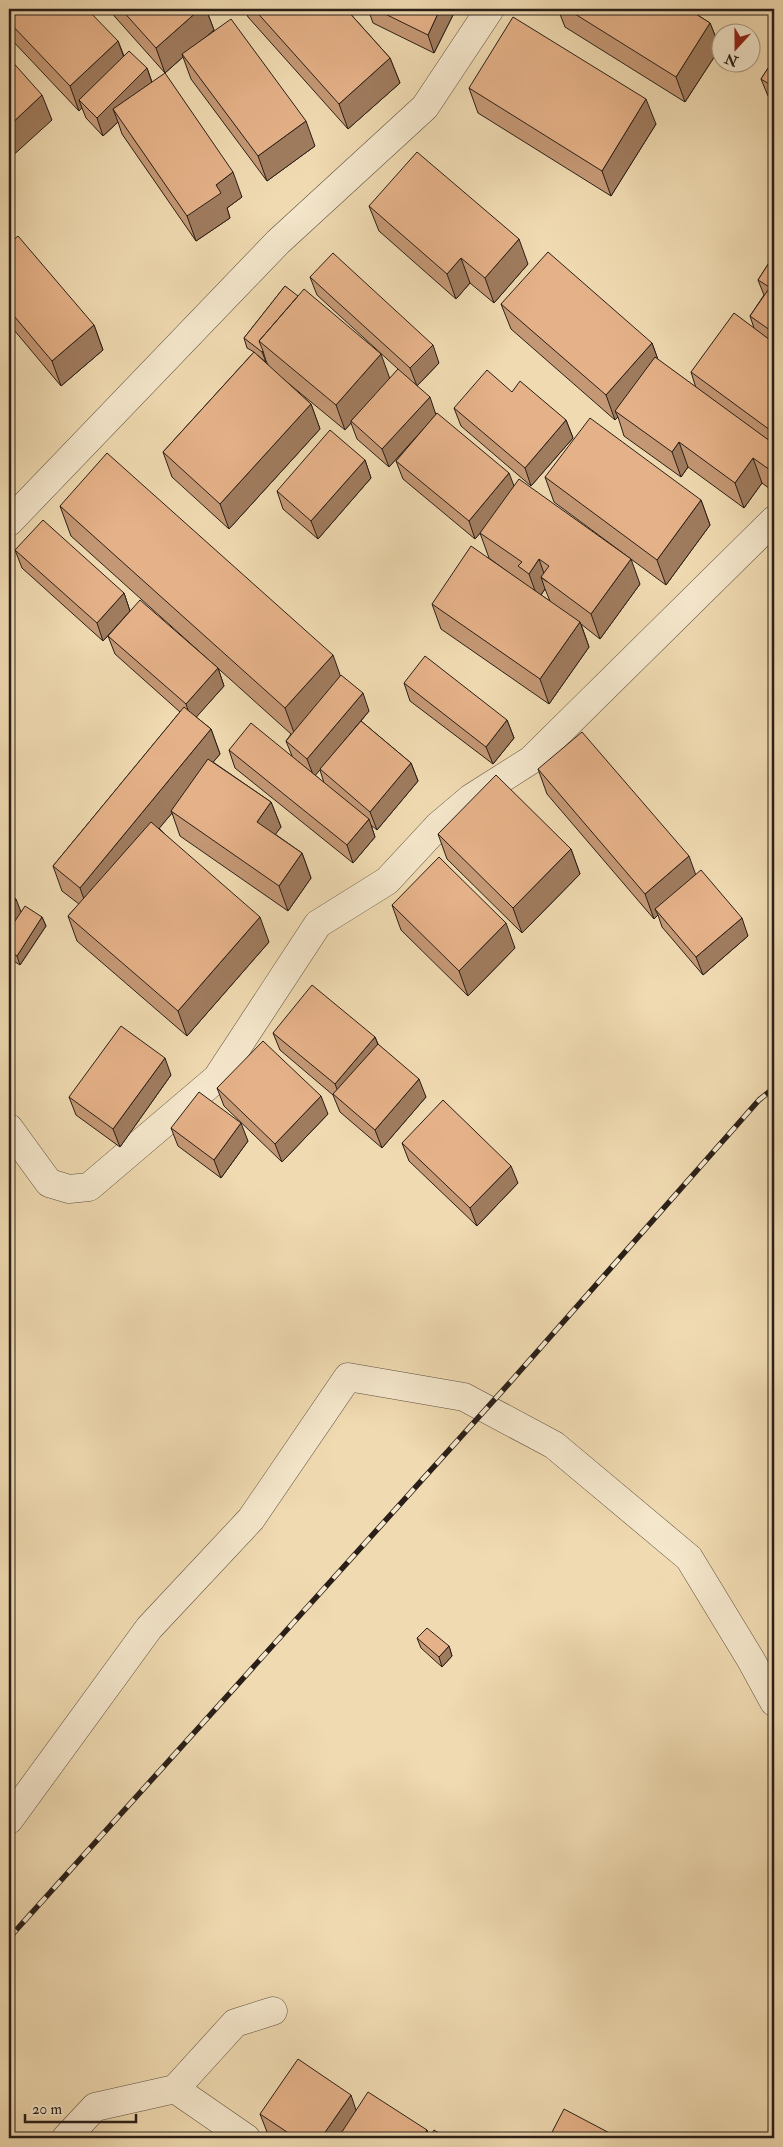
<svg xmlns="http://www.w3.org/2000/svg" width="783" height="2147" font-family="'IM FELL Double Pica',serif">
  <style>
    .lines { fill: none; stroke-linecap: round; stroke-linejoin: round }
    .street-casing { stroke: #5b4e3e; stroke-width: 29 }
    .street { stroke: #f5e7cc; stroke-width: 28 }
    .rail-casing { stroke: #291f18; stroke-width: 5.5 }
    .rail { stroke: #f5e7cc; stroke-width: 4; stroke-dasharray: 11; stroke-linecap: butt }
    .wall { fill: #c59875; stroke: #291f18; fill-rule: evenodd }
    .shaded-wall { fill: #a07c5f; stroke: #291f18 }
    .building { fill: #e5b188; stroke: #291f18 }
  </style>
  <rect width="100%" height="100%" fill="#f0dab1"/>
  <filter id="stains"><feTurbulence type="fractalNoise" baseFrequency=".004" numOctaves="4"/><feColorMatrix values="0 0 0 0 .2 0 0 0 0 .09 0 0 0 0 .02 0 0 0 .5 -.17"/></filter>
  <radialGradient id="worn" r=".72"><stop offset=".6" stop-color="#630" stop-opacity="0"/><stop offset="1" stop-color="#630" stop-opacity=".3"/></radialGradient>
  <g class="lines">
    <g class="street-casing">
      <path id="street" d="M 9,522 L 278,242 L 425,107 L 490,9
        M 9,1128 L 49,1183 L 69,1189 L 89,1187 L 217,1078 L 318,924 L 387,881 L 438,826 L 471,798 L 531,760 L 774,520
        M 9,1820 L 149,1628 L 251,1519 L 348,1377 L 464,1397 L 554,1445 L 689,1558 L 751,1660 L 774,1702
        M 175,2089 L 235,2023 L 273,2011
        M 66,2138 L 95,2107 L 175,2089 L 246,2138"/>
    </g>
    <use href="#street" class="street"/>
    <g class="rail-casing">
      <path id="rail" d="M 9,1938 L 513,1379 L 759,1100 L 774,1088"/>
    </g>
    <use href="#rail" class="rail"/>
  </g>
  <path class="wall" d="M 9,9 L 118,41 L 124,56 L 147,68 L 152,82 L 242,197 L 227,208 L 230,218 L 196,241 L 122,134 L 118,122 L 103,136 L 86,118 L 82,108 L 79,111 L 9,37 Z
    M 108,9 L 206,9 L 214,30 L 204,39 L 315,146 L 267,181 L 191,79 L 183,57 L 165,73 Z
    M 215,9 L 228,9 L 221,15 Z
    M 245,9 L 346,9 L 390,58 L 400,83 L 348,129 L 248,17 Z
    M 368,9 L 456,9 L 434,53 L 373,23 Z
    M 533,9 L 542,9 L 540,13 Z
    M 558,9 L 688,9 L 710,23 L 720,48 L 685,102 L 565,27 Z
    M 774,59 L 774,101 L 768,96 L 761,79 Z
    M 469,88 L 656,124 L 611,196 L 478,113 Z
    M 369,206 L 528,264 L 494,303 L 470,283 L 456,299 L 379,231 Z
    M 9,244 L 94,325 L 103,350 L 61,386 L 9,324 Z
    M 774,255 L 774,492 L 762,483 L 744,508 L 688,467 L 681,477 L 624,436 L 618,417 L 615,420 L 511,329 L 501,304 L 652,343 L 658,360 L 696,388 L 691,372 L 754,328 L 750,316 L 764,295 L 758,280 Z
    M 310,277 L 439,363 L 417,386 L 436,414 L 514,486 L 640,584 L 600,639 L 581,624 L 589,647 L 549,704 L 441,629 L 432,604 L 524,584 L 489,558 L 480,533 L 475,539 L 403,479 L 396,461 L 429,422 L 389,467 L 357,439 L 351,423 L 345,430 L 282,378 L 311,404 L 320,429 L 229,529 L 172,477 L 163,452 L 254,352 L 247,348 L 244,338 L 285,286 L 390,379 L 398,369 L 317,295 ZM 257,355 L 266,362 L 266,361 L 268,365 ZM 545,589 L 550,601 L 541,595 Z
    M 512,392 L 566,420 L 573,438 L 531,486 L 461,426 L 454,408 Z
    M 365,460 L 371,478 L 318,539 L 283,509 L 277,491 Z
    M 545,477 L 701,500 L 710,525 L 666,585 L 554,502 Z
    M 60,506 L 341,676 L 369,711 L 361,721 L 411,763 L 418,781 L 377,830 L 371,825 L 375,837 L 353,863 L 235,768 L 229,750 L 292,756 L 286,741 L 291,734 L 71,536 ZM 320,770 L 324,783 L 315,775 Z
    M 15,550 L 124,593 L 130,611 L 218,668 L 224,686 L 196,717 L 211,729 L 220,754 L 213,762 L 271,802 L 281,827 L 275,834 L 302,853 L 311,878 L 288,911 L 180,836 L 172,813 L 159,828 L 269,942 L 187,1036 L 77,941 L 68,916 L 79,904 L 62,891 L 53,866 L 180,712 L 115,654 L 108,636 L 111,633 L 103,641 L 22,568 Z
    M 404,683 L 507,720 L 514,738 L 493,764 L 410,701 Z
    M 538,769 L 695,875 L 748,936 L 703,975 L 662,927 L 658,915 L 654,919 L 547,794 Z
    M 438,834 L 571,849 L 580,874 L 522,933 L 447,859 Z
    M 9,893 L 21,912 L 42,917 L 46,926 L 20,965 L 9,958 Z
    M 392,905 L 515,948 L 468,996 L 401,930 Z
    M 273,1033 L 375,1037 L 378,1044 L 426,1097 L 382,1148 L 340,1112 L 333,1095 L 280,1050 Z
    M 171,1075 L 120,1147 L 76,1115 L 69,1097 Z
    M 217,1088 L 328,1114 L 282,1162 L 224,1106 Z
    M 171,1128 L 248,1141 L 221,1178 L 178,1146 Z
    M 402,1143 L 518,1183 L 477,1226 L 409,1161 Z
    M 417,1638 L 449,1646 L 452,1656 L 442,1667 L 421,1648 Z
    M 356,2110 L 427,2130 L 429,2137 L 447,2138 L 276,2138 L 267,2132 L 260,2114 Z"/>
  <path class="shaded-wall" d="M 200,9 L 206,9 L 214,30 L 184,56 L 182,54 L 183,57 L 165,73 L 156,48 Z
    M 219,9 L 228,9 L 221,15 Z
    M 440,9 L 456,9 L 434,53 L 428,35 Z
    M 538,9 L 542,9 L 540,13 Z
    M 710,23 L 720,48 L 685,102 L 676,77 Z
    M 118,41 L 127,66 L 79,100 L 82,108 L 79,111 L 70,86 Z
    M 390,58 L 400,83 L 348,129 L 339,104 Z
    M 147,68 L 153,86 L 113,109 L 118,122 L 103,136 L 97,118 Z
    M 42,95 L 52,120 L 9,159 L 9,126 Z
    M 646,99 L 656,124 L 611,196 L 602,171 Z
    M 306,121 L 315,146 L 267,181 L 258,156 Z
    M 233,172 L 242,197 L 227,208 L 230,218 L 196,241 L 187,216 L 216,185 Z
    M 519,239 L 528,264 L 494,303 L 485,278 Z
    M 461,258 L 470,283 L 456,299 L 447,274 Z
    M 94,325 L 103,350 L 61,386 L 52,361 Z
    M 652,343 L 661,368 L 615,411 L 618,417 L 615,420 L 606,395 Z
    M 433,345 L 439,363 L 417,386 L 410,368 Z
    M 263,351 L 266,361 L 266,362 L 262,352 Z
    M 381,354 L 390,379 L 351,421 L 351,423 L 345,430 L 336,405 Z
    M 430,397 L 436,415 L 389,467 L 382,449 Z
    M 311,404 L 320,429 L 229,529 L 220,504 Z
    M 566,420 L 573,438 L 531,486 L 525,468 Z
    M 679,442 L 688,467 L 681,477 L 672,452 Z
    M 753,458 L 762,483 L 744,508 L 735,483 Z
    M 365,460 L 371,478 L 318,539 L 311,521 Z
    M 774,464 L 774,482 L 770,470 Z
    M 509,473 L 516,491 L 475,539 L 469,521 Z
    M 701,500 L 710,525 L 666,585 L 657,560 Z
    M 539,559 L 547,582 L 541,577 L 545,589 L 538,599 L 529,574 Z
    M 631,559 L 640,584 L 600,639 L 591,614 Z
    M 124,593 L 130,611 L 103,641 L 97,623 Z
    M 580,622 L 589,647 L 549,704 L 540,679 Z
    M 333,655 L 344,686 L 296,738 L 285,708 Z
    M 218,668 L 224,686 L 192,722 L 186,704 Z
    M 363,693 L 369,711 L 314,777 L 307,759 Z
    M 507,720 L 514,738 L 493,764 L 486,747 Z
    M 211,729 L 220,754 L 172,812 L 171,811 L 172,813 L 89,913 L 80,888 Z
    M 411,763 L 418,781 L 377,830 L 370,812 Z
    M 271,802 L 281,827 L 266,847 L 257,822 Z
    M 369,819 L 375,837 L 353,863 L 347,845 Z
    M 571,849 L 580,874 L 522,933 L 513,908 Z
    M 302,853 L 311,878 L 288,911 L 279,886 Z
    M 689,856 L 698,881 L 655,909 L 658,915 L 654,919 L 645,894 Z
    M 16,899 L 23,917 L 9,936 L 9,909 Z
    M 42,917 L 46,926 L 20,965 L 17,956 Z
    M 260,917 L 269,942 L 187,1036 L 178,1011 Z
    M 742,918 L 748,936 L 703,975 L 696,957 Z
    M 506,923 L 515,948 L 468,996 L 459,971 Z
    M 375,1037 L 382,1055 L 342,1102 L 335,1084 Z
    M 165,1058 L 171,1075 L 120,1147 L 113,1129 Z
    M 419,1079 L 426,1097 L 382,1148 L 375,1130 Z
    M 321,1096 L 328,1114 L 282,1162 L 275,1144 Z
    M 241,1123 L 248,1141 L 221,1178 L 214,1160 Z
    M 511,1166 L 518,1183 L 477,1226 L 470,1208 Z
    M 449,1646 L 452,1656 L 442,1667 L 439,1657 Z
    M 351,2095 L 357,2113 L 340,2138 L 321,2138 Z
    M 427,2130 L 430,2138 L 421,2138 Z"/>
  <path class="building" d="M 9,9 L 87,9 L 118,41 L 70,86 L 9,22 Z
    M 121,9 L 200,9 L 156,48 Z
    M 254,9 L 346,9 L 390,58 L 339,104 Z
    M 375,9 L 440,9 L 428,35 Z
    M 567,9 L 688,9 L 710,23 L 676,77 Z
    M 513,17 L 646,99 L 602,171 L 469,88 Z
    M 231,19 L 306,121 L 258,156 L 182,54 Z
    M 129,51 L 147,68 L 97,118 L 79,100 Z
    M 9,58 L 42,95 L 9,126 Z
    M 774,59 L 774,87 L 761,79 Z
    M 165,73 L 233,172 L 216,185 L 221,193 L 187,216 L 113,109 Z
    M 417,152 L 519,239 L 485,278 L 461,258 L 447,274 L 369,206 Z
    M 18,236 L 94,325 L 52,361 L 9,310 L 9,244 Z
    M 548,252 L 652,343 L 606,395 L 501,304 Z
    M 333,253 L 433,345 L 410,368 L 310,277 Z
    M 774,255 L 774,290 L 758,280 Z
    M 285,286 L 298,296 L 259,341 L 263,351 L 262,352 L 244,338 Z
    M 304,289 L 381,354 L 336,405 L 259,341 Z
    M 768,290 L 774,294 L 774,333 L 750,316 Z
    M 734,313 L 774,343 L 774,433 L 691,372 Z
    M 254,352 L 311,404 L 220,504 L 163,452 Z
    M 655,357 L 774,444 L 774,464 L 770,470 L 753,458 L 735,483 L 679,442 L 672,452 L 615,411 Z
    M 398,369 L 430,397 L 382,449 L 351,421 Z
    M 487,370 L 512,392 L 520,381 L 566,420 L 525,468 L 454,408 Z
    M 437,413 L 509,473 L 469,521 L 396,461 Z
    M 590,418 L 701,500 L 657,560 L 545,477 Z
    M 330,430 L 365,460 L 311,521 L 277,491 Z
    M 107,453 L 333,655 L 285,708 L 60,506 Z
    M 519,479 L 631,559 L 591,614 L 541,577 L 549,566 L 539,559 L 529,574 L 518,566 L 522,562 L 480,533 Z
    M 43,520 L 124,593 L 97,623 L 15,550 Z
    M 471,546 L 580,622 L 540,679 L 432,604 Z
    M 140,600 L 218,668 L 186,704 L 108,636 Z
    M 425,656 L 507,720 L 486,747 L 404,683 Z
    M 341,675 L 363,693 L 307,759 L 286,741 Z
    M 184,707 L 211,729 L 80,888 L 53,866 Z
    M 361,721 L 411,763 L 370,812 L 320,769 Z
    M 251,723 L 369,819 L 347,845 L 229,750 Z
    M 582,732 L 689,856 L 645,894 L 538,769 Z
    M 208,759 L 271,802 L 257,822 L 302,853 L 279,886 L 171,811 Z
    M 496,775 L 571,849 L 513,908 L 438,834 Z
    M 151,822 L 260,917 L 178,1011 L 68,916 Z
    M 439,857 L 506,923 L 459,971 L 392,905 Z
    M 701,870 L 742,918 L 696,957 L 655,909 Z
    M 9,893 L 16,899 L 9,909 Z
    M 25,906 L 42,917 L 17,956 L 9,951 L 9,930 Z
    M 312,985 L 375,1037 L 335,1084 L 273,1033 Z
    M 121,1026 L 165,1058 L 113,1129 L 69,1097 Z
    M 263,1041 L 321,1096 L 275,1144 L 217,1088 Z
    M 378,1044 L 419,1079 L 375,1130 L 333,1094 Z
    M 199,1092 L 241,1123 L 214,1160 L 171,1128 Z
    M 443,1100 L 511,1166 L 470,1208 L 402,1143 Z
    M 427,1628 L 449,1646 L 439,1657 L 417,1638 Z
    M 298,2059 L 351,2095 L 321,2138 L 296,2138 L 260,2114 Z
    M 368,2092 L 427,2130 L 421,2138 L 338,2138 Z
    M 564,2109 L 619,2138 L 549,2138 Z
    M 434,2130 L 447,2138 L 429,2138 Z"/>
  <rect width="783" height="2147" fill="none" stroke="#f0dab1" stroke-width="30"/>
  <rect x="10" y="10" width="763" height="2127" fill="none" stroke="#291f18" stroke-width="2.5"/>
  <rect x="15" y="15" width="753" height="2117" fill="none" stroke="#291f18"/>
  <g transform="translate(736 48) rotate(201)"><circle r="24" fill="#f5e7cc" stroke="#a39784"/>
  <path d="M0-4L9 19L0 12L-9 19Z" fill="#8f2418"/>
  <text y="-8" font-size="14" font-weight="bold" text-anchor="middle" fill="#291f18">N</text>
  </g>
  <path d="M25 2114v8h111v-8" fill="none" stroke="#291f18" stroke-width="2.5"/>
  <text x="32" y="2114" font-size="15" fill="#291f18" stroke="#f5e7cc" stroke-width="4" paint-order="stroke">20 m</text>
  <rect width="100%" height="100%" filter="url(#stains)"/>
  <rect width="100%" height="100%" fill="url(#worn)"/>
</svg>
